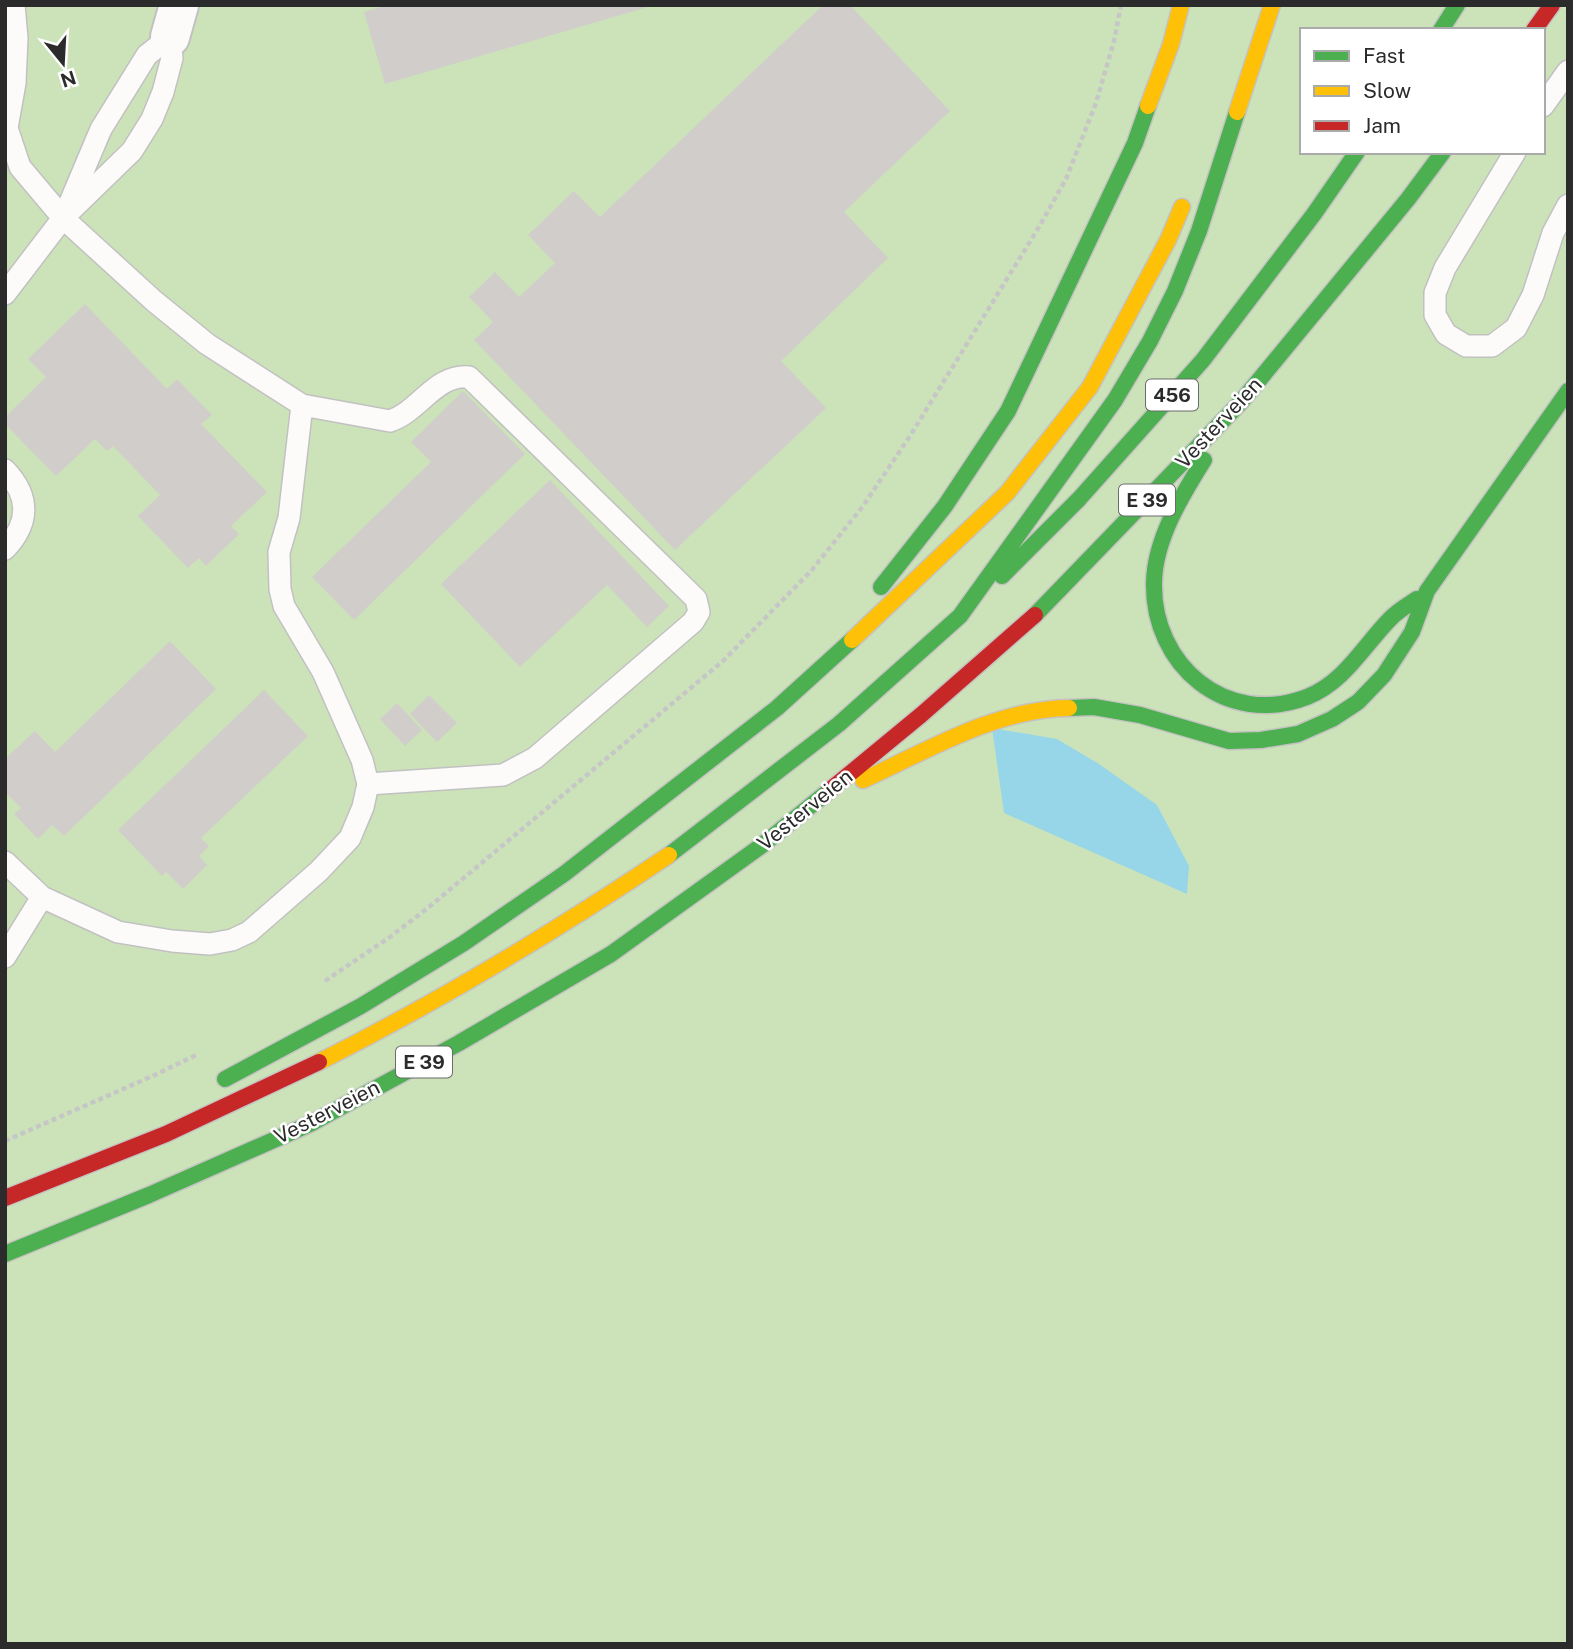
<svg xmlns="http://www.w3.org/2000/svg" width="1573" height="1649" font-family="'Public Sans',sans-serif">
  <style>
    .green { fill: #cce3ba; fill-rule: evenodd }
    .water { fill: #96d6e8 }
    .building { fill: #d0cdca }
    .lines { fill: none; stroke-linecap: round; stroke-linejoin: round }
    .lane-casing { stroke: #c2c1c1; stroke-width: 24 }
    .street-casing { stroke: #c2c1c1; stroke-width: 42 }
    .fast-casing { stroke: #c5c3c1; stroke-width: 19 }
    .slow-casing { stroke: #c5c3c1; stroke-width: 19 }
    .jam-casing { stroke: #c5c3c1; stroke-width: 19 }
    .path { stroke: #c6c6c6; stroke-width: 4.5; stroke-dasharray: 5 3.5; stroke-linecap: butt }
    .lane { stroke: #fcfbfa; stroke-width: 21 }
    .street { stroke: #fcfbfa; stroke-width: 38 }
    .fast { stroke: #4caf50; stroke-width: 16 }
    .slow { stroke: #ffc107; stroke-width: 16 }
    .jam { stroke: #c62828; stroke-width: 16 }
    .labels { text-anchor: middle; stroke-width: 5; stroke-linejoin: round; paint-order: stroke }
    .shield { fill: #fff; stroke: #6b6b6b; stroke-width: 2 }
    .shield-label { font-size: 19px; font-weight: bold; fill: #2b2b2b }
    .street-label { font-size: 21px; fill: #2b2b2b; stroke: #fff }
  </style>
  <rect width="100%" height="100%" fill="#e8e5e0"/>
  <path class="green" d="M 5,5 L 1568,5 L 1568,1644 L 5,1644 ZM 1302,30 L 1543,30 L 1543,152 L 1302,152 Z"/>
  <path class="water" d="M 992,728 L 1057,739 L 1099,764 L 1157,805 L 1189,866 L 1187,894 L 1004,813 Z"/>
  <path class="building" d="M 387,5 L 651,5 L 651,6 L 385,84 L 364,12 Z
    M 823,5 L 850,5 L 950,111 L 844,212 L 888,258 L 781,361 L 826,408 L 675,550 L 474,340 L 493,322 L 469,297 L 495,272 L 519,297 L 555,263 L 528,235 L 574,191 L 600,217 Z
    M 85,304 L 167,389 L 177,379 L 212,415 L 201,424 L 267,492 L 231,526 L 239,534 L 206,566 L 199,558 L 188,568 L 138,516 L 160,495 L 113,446 L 107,451 L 95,439 L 56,476 L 5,424 L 5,417 L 46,377 L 28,359 Z
    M 463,391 L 525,454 L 354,620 L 312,577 L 431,462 L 411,442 Z
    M 550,480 L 669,606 L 647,627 L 607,585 L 520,667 L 441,584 Z
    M 170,641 L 216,689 L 64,836 L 52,825 L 38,839 L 14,814 L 21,808 L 5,792 L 5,759 L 35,731 L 55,752 Z
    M 264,690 L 308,736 L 201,838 L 209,846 L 199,856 L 207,865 L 183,889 L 166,872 L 162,876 L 118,830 Z
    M 429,695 L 457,723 L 437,742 L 410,714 Z
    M 397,703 L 422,730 L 405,746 L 380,719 Z"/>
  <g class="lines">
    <g class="lane-casing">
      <path id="lane" d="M 14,5 L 17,38 L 15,83 L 7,128 L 20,167 L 63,218 L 154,301 L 207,344 L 302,405 L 390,421 C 420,411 435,374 469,377 L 696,599 L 699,612 L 693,622 L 535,758 L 503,775 L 368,784
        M 1543,106 L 1568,71
        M 1515,152 L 1445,268 L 1435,293 L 1435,315 L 1446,334 L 1466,346 L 1492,346 L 1516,328 L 1533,295 L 1553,233 L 1568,205
        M 68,207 L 101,129 L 147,55 L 170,37
        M 5,294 L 63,218 L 132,151 L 152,119 L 163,92 L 172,58 L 170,37
        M 5,470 C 30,496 30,523 5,549
        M 5,862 L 42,897 L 118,932 L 172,941 L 210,944 L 232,940 L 249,932 L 319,871 L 350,838 L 363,807 L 368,784 L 362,760 L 323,672 L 284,606 L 280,589 L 279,552 L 289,518 L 302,405
        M 5,957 L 42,897"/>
    </g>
    <g class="street-casing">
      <path id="street" d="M 170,37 L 179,5"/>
    </g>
    <g class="fast-casing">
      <path id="fast" d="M 1441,30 L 1457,5
        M 1204,460 C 1182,495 1155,539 1154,582 C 1152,665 1226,728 1307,697 C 1345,682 1364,645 1391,618 C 1399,610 1408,605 1417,599
        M 1002,576 L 1079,499 L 1203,360 L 1314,214 L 1357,152
        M 881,587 L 945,506 L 1008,411 L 1135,143 L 1148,106
        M 1035,615 L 1241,402 L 1408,199 L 1443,152
        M 1069,708 L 1094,707 L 1140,715 L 1229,741 L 1261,740 L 1298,734 L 1332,719 L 1358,702 L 1384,675 L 1412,632 L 1427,591 L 1568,391
        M 669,855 L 839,724 L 960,616 L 1115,400 L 1150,341 L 1175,291 L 1199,231 L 1237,112
        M 225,1079 L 361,1006 L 464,943 L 564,874 L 777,708 L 852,640
        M 5,1254 L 149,1195 L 310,1124 L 459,1043 L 611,954 L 761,846 L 830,790"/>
    </g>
    <g class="slow-casing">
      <path id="slow" d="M 1148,106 L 1171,44 L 1181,5
        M 1237,112 L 1272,5
        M 852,640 L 1007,493 L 1090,387 L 1168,240 L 1182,207
        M 863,780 C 929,750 995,709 1069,708
        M 319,1062 C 440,1001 556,931 669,855"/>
    </g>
    <g class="jam-casing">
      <path id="jam" d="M 1534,30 L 1552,5
        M 830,790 L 921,715 L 1035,615
        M 5,1198 L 166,1134 L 319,1062"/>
    </g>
    <path class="path" d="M 325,981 L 390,937 L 429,907 L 723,661 L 811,571 L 863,506 L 910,436 L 1039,227 L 1066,179 L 1096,103 L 1114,41 L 1121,5
      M 5,1141 L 157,1074 L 196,1055"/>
    <use href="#lane" class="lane"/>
    <use href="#street" class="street"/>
    <use href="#fast" class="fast"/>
    <use href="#slow" class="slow"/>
    <use href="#jam" class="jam"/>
  </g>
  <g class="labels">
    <g class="shield">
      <rect x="1146" y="379.5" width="52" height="31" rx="5"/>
      <rect x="1119" y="484.5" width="56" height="31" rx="5"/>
      <rect x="396" y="1046.5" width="56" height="31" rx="5"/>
    </g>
    <g class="shield-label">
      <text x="1172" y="402">456</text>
      <text x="1147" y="507">E 39</text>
      <text x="424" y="1069">E 39</text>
    </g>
    <g class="street-label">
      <text transform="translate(1219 423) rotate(-47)" y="7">Vesterveien</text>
      <text transform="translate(805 810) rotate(-39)" y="7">Vesterveien</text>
      <text transform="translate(327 1112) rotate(-27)" y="7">Vesterveien</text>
    </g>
  </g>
  <rect width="1573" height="1649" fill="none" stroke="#2b2b2b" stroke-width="14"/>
  <rect x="1300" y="28" width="245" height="126" fill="#ffffff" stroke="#aaaaaa" stroke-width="2"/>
  <rect x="1314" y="51" width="35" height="10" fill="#4caf50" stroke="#aaaaaa" stroke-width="2"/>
  <text x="1363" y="63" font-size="21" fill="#2b2b2b">Fast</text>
  <rect x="1314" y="86" width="35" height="10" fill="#ffc107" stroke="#aaaaaa" stroke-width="2"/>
  <text x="1363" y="98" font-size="21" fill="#2b2b2b">Slow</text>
  <rect x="1314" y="121" width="35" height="10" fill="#c62828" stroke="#aaaaaa" stroke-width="2"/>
  <text x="1363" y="133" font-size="21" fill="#2b2b2b">Jam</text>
  <g transform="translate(63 63) rotate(162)" stroke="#ffffff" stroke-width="5" paint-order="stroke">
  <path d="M0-5L12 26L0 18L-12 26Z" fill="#2b2b2b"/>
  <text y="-10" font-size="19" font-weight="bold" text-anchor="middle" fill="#2b2b2b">N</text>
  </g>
</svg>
